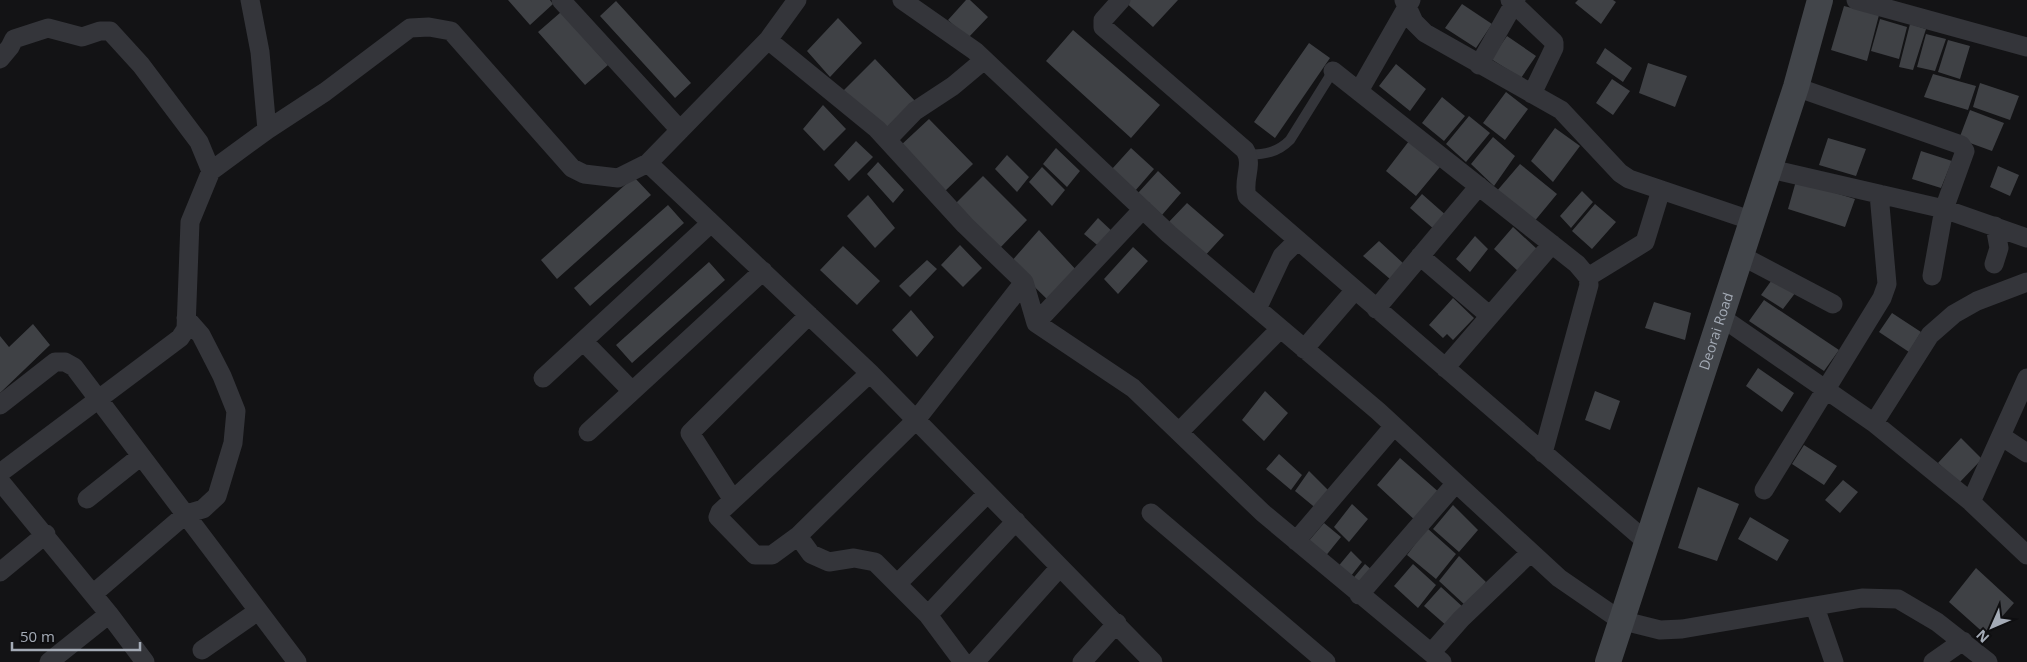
<svg xmlns="http://www.w3.org/2000/svg" width="2027" height="662" font-family="'Open Sans',sans-serif">
  <style>
    .building { fill: #3f4145 }
    .lines { fill: none; stroke-linecap: round; stroke-linejoin: round }
    .lane { stroke: #34353a; stroke-width: 10 }
    .street { stroke: #34353a; stroke-width: 19 }
    .secondary { stroke: #42454a; stroke-width: 26 }
    .labels { text-anchor: middle; stroke-width: 4; stroke-linejoin: round; paint-order: stroke }
    .street-label { font-size: 14px; fill: #a4abb6; stroke: #0e0e10 }
  </style>
  <rect width="100%" height="100%" fill="#131315"/>
  <path class="building" d="M 508,0 L 550,0 L 553,4 L 530,25 Z
    M 966,0 L 970,0 L 988,17 L 968,38 L 948,20 Z
    M 1123,0 L 1178,0 L 1153,27 Z
    M 1578,0 L 1613,0 L 1616,2 L 1601,24 L 1575,3 Z
    M 616,1 L 691,83 L 675,98 L 600,16 Z
    M 1462,4 L 1492,24 L 1476,48 L 1445,28 Z
    M 1844,6 L 1879,15 L 1867,61 L 1831,50 Z
    M 561,12 L 608,65 L 585,85 L 538,32 Z
    M 838,18 L 862,43 L 830,77 L 807,51 Z
    M 1880,19 L 1907,27 L 1899,59 L 1871,51 Z
    M 1910,24 L 1926,29 L 1913,70 L 1899,67 Z
    M 1073,30 L 1160,105 L 1131,138 L 1046,61 Z
    M 1926,34 L 1946,39 L 1935,71 L 1917,67 Z
    M 1507,36 L 1536,56 L 1521,78 L 1491,59 Z
    M 1948,40 L 1970,46 L 1960,79 L 1938,72 Z
    M 1309,43 L 1330,58 L 1275,138 L 1254,122 Z
    M 1605,48 L 1632,68 L 1623,82 L 1596,63 Z
    M 875,59 L 917,103 L 887,134 L 842,92 Z
    M 1648,63 L 1687,76 L 1675,107 L 1639,93 Z
    M 1396,64 L 1426,89 L 1410,111 L 1379,86 Z
    M 1933,74 L 1976,86 L 1968,110 L 1924,97 Z
    M 1612,79 L 1630,91 L 1613,115 L 1596,103 Z
    M 1980,83 L 2019,96 L 2010,120 L 1973,107 Z
    M 1506,92 L 1528,109 L 1505,140 L 1483,123 Z
    M 1442,97 L 1465,116 L 1444,141 L 1422,123 Z
    M 823,105 L 846,129 L 824,151 L 803,129 Z
    M 1970,110 L 2004,123 L 1992,151 L 1959,139 Z
    M 1469,116 L 1490,133 L 1466,162 L 1446,144 Z
    M 929,119 L 973,164 L 944,192 L 900,146 Z
    M 1555,128 L 1580,146 L 1553,182 L 1531,161 Z
    M 1493,137 L 1515,156 L 1494,186 L 1471,164 Z
    M 1828,138 L 1866,149 L 1856,176 L 1819,165 Z
    M 856,141 L 873,157 L 849,181 L 834,165 Z
    M 1409,141 L 1440,167 L 1416,196 L 1386,171 Z
    M 1056,148 L 1080,171 L 1067,187 L 1043,164 Z
    M 1131,148 L 1154,169 L 1135,191 L 1112,169 Z
    M 1921,151 L 1952,161 L 1941,188 L 1912,179 Z
    M 1007,155 L 1029,177 L 1017,192 L 995,169 Z
    M 878,162 L 904,190 L 893,203 L 867,174 Z
    M 1520,164 L 1557,194 L 1533,223 L 1496,192 Z
    M 1998,166 L 2019,175 L 2010,196 L 1990,187 Z
    M 1042,167 L 1065,190 L 1052,206 L 1029,182 Z
    M 1158,171 L 1181,193 L 1162,215 L 1138,193 Z
    M 983,176 L 1027,220 L 998,250 L 954,205 Z
    M 634,177 L 651,195 L 557,279 L 541,260 Z
    M 1796,181 L 1855,199 L 1845,227 L 1788,209 Z
    M 1582,191 L 1593,202 L 1571,228 L 1560,216 Z
    M 1422,194 L 1448,217 L 1436,231 L 1410,208 Z
    M 868,195 L 895,228 L 875,248 L 847,216 Z
    M 1187,203 L 1224,235 L 1202,259 L 1165,226 Z
    M 1595,204 L 1616,222 L 1592,249 L 1572,231 Z
    M 668,205 L 684,223 L 590,306 L 574,288 Z
    M 1098,218 L 1115,234 L 1102,249 L 1084,234 Z
    M 1513,227 L 1537,249 L 1519,272 L 1494,249 Z
    M 1039,230 L 1079,273 L 1052,304 L 1010,263 Z
    M 1475,236 L 1488,249 L 1470,272 L 1456,259 Z
    M 1379,241 L 1404,264 L 1390,279 L 1363,256 Z
    M 960,245 L 982,268 L 963,287 L 941,265 Z
    M 843,246 L 880,281 L 857,305 L 820,270 Z
    M 1133,247 L 1148,261 L 1118,294 L 1104,279 Z
    M 927,260 L 937,269 L 910,297 L 899,286 Z
    M 709,262 L 725,280 L 632,363 L 616,345 Z
    M 1774,277 L 1796,292 L 1783,309 L 1761,295 Z
    M 1453,298 L 1474,318 L 1453,340 L 1447,334 L 1443,338 L 1429,325 Z
    M 1764,300 L 1839,350 L 1824,371 L 1749,321 Z
    M 1654,302 L 1691,313 L 1685,340 L 1645,328 Z
    M 911,310 L 934,337 L 917,357 L 892,330 Z
    M 1892,313 L 1921,332 L 1909,352 L 1879,332 Z
    M 33,324 L 50,345 L 0,393 L 0,336 L 9,347 Z
    M 1758,368 L 1794,393 L 1782,412 L 1746,386 Z
    M 1265,391 L 1288,413 L 1264,441 L 1242,420 Z
    M 1595,391 L 1620,401 L 1610,430 L 1585,420 Z
    M 1961,438 L 1982,459 L 1959,483 L 1938,463 Z
    M 1804,445 L 1837,466 L 1824,485 L 1792,464 Z
    M 1279,454 L 1302,475 L 1291,490 L 1266,469 Z
    M 1400,458 L 1441,494 L 1417,522 L 1377,485 Z
    M 1309,471 L 1331,493 L 1318,510 L 1295,491 Z
    M 1843,480 L 1858,492 L 1840,513 L 1825,500 Z
    M 1698,487 L 1739,504 L 1717,561 L 1678,548 Z
    M 1352,504 L 1368,519 L 1349,542 L 1334,527 Z
    M 1453,505 L 1478,530 L 1459,552 L 1433,529 Z
    M 1750,517 L 1789,540 L 1777,561 L 1738,539 Z
    M 1324,523 L 1341,537 L 1324,558 L 1307,543 Z
    M 1427,528 L 1456,554 L 1436,579 L 1407,555 Z
    M 1351,551 L 1362,562 L 1347,581 L 1336,569 Z
    M 1459,556 L 1486,582 L 1466,606 L 1439,581 Z
    M 1365,564 L 1374,572 L 1360,590 L 1350,582 Z
    M 1413,564 L 1436,585 L 1418,608 L 1394,586 Z
    M 1976,568 L 2014,603 L 1986,635 L 1949,602 Z
    M 1441,587 L 1464,608 L 1448,627 L 1424,606 Z"/>
  <g class="lines">
    <path class="lane" d="M 1248,155 C 1265,154 1277,153 1290,140 L 1333,71"/>
    <path class="street" d="M 250,0 L 260,52 L 267,130
      M 561,0 L 680,130
      M 902,0 L 975,51 L 1169,234 L 1378,411 L 1559,578 L 1620,620 L 1660,630 L 1682,629 L 1862,598 L 1898,599 L 1937,622 L 1988,662
      M 1121,0 L 1103,20 L 1103,27 L 1245,150 C 1254,165 1242,180 1247,196 L 1648,543
      M 1404,0 L 1414,22 L 1425,33 L 1561,110 L 1620,173 L 1629,179 L 1753,221
      M 1510,0 L 1554,42 L 1554,48 L 1532,94
      M 1856,0 L 2027,47
      M 768,40 L 877,129 L 965,225 L 1024,282 L 1036,323 L 1133,388 L 1263,513 L 1442,662
      M 0,59 L 10,47 L 14,39 L 48,28 L 82,37 L 100,31 L 110,31 L 141,65 L 199,142 L 211,171
      M 1479,65 L 1516,0
      M 1333,71 L 1577,264 L 1588,277 L 1589,285 L 1543,453
      M 1796,87 L 1961,145 L 1965,151 L 1944,209 L 1932,276
      M 1359,91 L 1411,0
      M 887,140 L 915,111 L 953,86 L 984,60
      M 648,163 L 870,373 L 1153,662
      M 1770,169 L 1944,209 L 2027,238
      M 1420,256 L 1490,316
      M 1742,256 L 1833,304
      M 1994,264 L 1999,248 L 1995,226
      M 1588,277 L 1645,242 L 1661,190
      M 1257,309 L 1282,256 L 1298,240
      M 1376,309 L 1479,186
      M 1721,317 L 1874,423 L 1971,502 L 2027,555
      M 1036,323 L 1143,209
      M 583,341 L 632,391
      M 1304,349 L 1355,290
      M 1445,368 L 1552,244
      M 543,378 L 711,223
      M 0,405 L 55,362 L 65,362 L 74,367 L 297,662
      M 1874,423 L 1930,335 L 1954,314 L 1977,301 L 2027,282
      M 588,432 L 763,271
      M 1179,432 L 1280,329
      M 2001,436 L 2027,453
      M 0,473 L 180,338 L 186,329 L 190,222 L 211,171 L 267,130 L 325,92 L 410,28 L 429,27 L 451,31 L 572,168 L 584,174 L 618,178 L 648,163 L 768,40 L 797,0
      M 0,481 L 109,614 L 145,662
      M 1764,490 L 1882,298 L 1887,284 L 1879,194
      M 87,499 L 141,456
      M 733,500 L 690,433 L 809,315
      M 1971,502 L 2027,378
      M 1151,513 L 1326,662
      M 798,536 L 772,555 L 755,555 L 718,517 L 720,512 L 870,373
      M 1296,541 L 1394,426
      M 0,572 L 46,534
      M 898,583 L 987,494
      M 93,594 L 186,514 L 203,509 L 217,496 L 233,443 L 236,411 L 222,376 L 201,335 L 186,318
      M 1359,595 L 1456,483
      M 1815,607 L 1834,662
      M 928,615 L 1016,521
      M 202,650 L 258,611
      M 1431,653 L 1461,619 L 1531,552
      M 49,662 L 109,614
      M 963,662 L 928,615 L 875,562 L 854,558 L 829,562 L 811,554 L 798,536 L 916,420 L 1024,282
      M 975,662 L 1060,567
      M 1082,662 L 1117,623
      M 1933,662 L 1963,641"/>
    <path class="secondary" id="s1" d="M 1608,662 L 1796,87 L 1820,0"/>
  </g>
  <g class="labels">
    <g class="street-label">
      <text dy="5" stroke="none"><textPath href="#s1" startOffset="348">Deorai Road</textPath></text>
    </g>
  </g>
  <g transform="translate(1992 627) rotate(225)" stroke="#0e0e10" stroke-width="4" paint-order="stroke">
  <path d="M0-4L9 19L0 12L-9 19Z" fill="#a4abb6"/>
  <text y="-8" font-size="14" font-weight="bold" text-anchor="middle" fill="#a4abb6">N</text>
  </g>
  <path d="M12 642v8h128v-8" fill="none" stroke="#a4abb6" stroke-width="2.5"/>
  <text x="20" y="642" font-size="15" fill="#a4abb6" stroke="#0e0e10" stroke-width="4" paint-order="stroke">50 m</text>
</svg>
